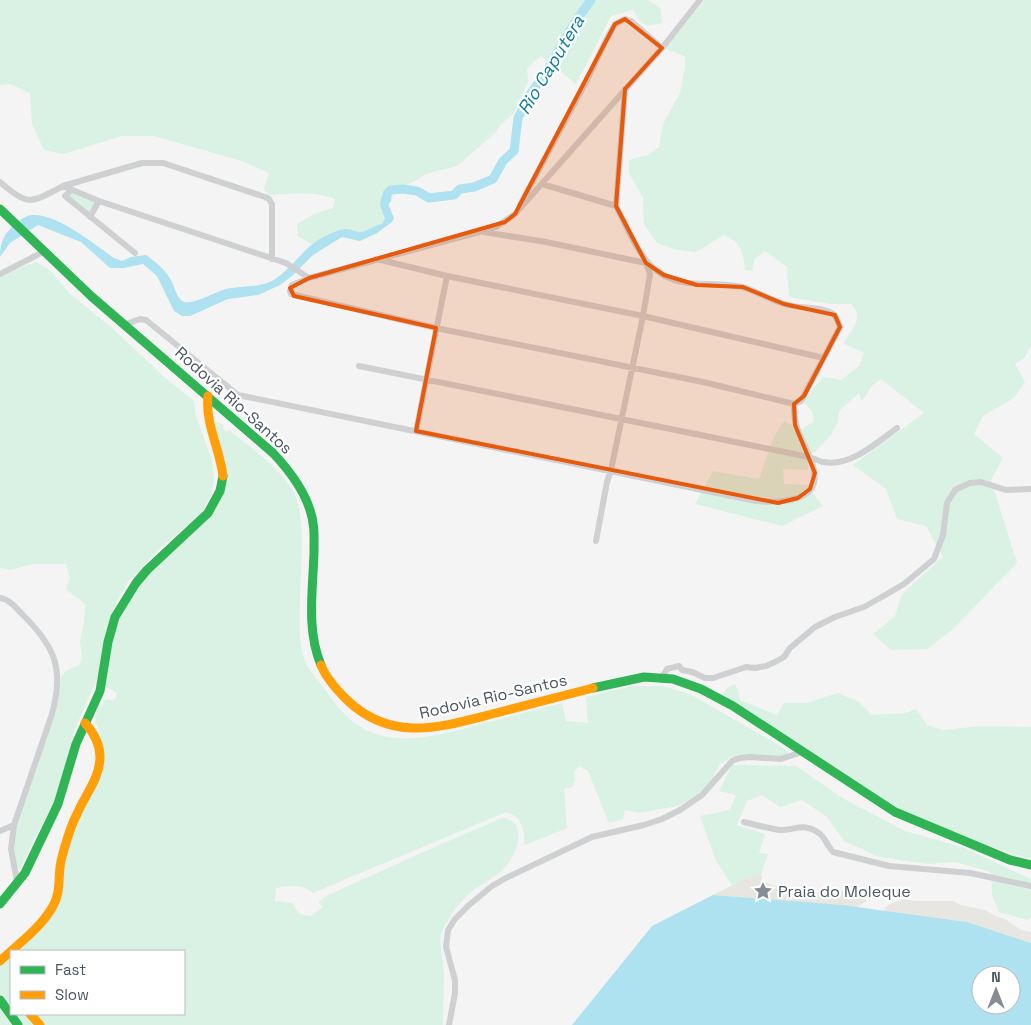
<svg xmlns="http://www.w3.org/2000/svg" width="1031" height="1025" font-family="'Space Grotesk',sans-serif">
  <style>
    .green { fill: #d9f2e3 }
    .sand { fill: #e7e6e1 }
    .water { fill: #aee2f0; fill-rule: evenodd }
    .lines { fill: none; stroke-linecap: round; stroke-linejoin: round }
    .river { stroke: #aee2f0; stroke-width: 9 }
    .street { stroke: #ced0d2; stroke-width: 6 }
    .fast { stroke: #30b455; stroke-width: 9 }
    .slow { stroke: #ff9f0a; stroke-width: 9 }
    .marked { fill: #e8590c; fill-opacity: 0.2; stroke: #e8590c; stroke-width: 4; stroke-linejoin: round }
    .labels { text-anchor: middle; stroke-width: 4.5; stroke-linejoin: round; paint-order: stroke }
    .street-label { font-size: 16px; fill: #4a5661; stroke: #fff }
    .poi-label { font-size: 16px; fill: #4a5661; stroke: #fff; text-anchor: start }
    .water-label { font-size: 18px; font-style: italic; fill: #0c7c9b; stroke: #fff }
  </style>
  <rect width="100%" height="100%" fill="#f4f4f4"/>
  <path class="green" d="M 0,0 L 648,0 L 660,8 L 662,23 L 648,26 L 640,21 L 633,10 L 611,16 L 576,84 L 541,56 L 527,68 L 528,82 L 514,113 L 500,125 L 496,132 L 457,166 L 426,174 L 417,180 L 402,187 L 387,188 L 380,210 L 385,218 L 382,224 L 362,232 L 345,229 L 328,234 L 311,244 L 298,236 L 297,224 L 314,214 L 333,208 L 335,199 C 313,191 292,194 269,195 L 264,189 L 269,173 L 242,161 L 154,136 L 122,136 L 63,154 L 44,150 L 32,124 L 30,93 L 10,84 L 0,85 Z
    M 705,0 L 1031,0 L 1031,346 L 1024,358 L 1015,364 L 1025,382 L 1014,398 L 983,416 L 974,434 L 1003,458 L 991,480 L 1017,563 L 953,629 L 927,649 L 891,650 L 873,634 L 895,616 L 902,594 L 943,557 L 926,526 L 897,519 L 886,489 L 853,465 L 924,413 L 881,379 L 873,385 L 862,401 L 859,393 L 839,411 L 838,422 L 831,435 L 814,453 L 808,451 L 808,470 L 783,469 L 784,484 L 807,485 L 823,506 L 782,526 L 695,504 L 713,471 L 759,479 L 774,436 L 784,421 L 801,430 L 814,421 L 812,411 L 803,401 L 823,377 L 841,380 L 859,366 L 864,353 L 843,343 C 852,330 865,318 851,304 L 831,304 L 789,297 L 787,267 L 765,251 L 754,259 L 753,271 L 745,270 C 743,252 742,243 724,235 L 696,252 L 677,250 L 657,243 L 644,224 L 643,198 L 629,173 L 629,160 L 648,155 L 659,147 L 663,124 L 680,93 L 685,68 L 685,57 L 675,52 L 664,49 Z
    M 71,192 L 97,202 L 90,215 L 67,196 Z
    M 36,262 L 51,271 L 70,294 L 111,327 L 163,376 L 194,401 L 196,416 L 212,460 L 214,480 L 211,496 L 200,515 L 161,547 L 127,583 L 115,605 L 97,679 L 75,729 L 57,797 L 41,826 L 20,869 L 17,870 L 12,845 L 21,806 L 58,701 L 61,677 L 66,671 L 79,665 L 82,659 L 80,641 L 84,622 L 85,604 L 66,589 L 70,578 L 66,564 L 33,564 L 10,570 L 0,568 L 0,277 L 22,267 Z
    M 217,422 L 224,425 L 223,428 L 226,432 L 229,430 C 252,449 279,466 294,493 C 307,518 300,573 300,601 C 300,622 297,646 307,665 C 312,675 321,683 327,692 C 367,755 420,741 481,724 C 508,717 535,710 562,703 L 566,721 L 588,723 L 586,697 L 632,686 L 663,686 L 690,694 L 784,748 L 789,753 L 786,757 L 731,757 L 720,764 L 709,784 L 695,796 L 678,806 L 639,813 L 625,810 L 623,819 L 609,823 L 588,771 L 579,766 L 574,772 L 575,780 L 572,787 L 564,789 L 567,828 L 528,844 L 524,845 C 525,831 522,816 506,812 L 313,893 C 302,884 289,886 276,888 L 275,901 L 293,903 C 297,913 301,915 311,916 L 323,907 L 318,902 L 326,896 L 430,849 L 502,818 C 509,819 515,821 517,828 C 522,843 512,862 500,872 C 491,880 478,885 469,894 C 457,905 444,922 440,939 L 444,975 L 443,1025 L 0,1025 L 0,998 L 9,1000 L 0,994 L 0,965 L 11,954 L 11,1014 L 184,1014 L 184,951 L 14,951 L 55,906 L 67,845 L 87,800 L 101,742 L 100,731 L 95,722 L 97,711 L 106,699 L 112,700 L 116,698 L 117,693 L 105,686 L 110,642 L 122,609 L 140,579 L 193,531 L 225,482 L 212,424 Z
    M 734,684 L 738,689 L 740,700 L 777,715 L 784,703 L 807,703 L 838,693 L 859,702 L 872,715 L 905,713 L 916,709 L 927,725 L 943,730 L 982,726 L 1031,727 L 1031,859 L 994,848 L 899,810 L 728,701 L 724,693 L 726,689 Z
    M 732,765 L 796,766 L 844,799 L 905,831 L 962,847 L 1031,879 L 1031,917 L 1028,920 L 999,912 L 992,895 L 991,872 L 955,862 L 929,864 L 879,857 L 844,841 L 827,817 L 802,800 L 780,807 L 762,795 L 747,801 L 737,825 L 765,834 L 759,853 L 768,854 L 761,875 L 732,885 L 716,861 L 700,816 L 730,810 L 736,795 L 719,791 Z"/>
  <path class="sand" d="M 761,875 L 765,882 L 772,885 L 816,893 L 832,888 L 849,893 L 857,893 L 867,901 L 857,907 L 713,895 L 745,879 Z
    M 904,899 L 915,901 L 953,901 L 961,905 L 985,910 L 995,916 L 1005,919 L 1021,930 L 1031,932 L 1031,943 L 967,922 L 884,911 L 886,906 Z"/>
  <path class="water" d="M 387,188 L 391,190 L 388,197 L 389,206 L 394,218 L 392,222 L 377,233 L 360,241 L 342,237 L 313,255 L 292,276 L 280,285 L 258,295 L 228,299 L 190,316 L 182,316 L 174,311 L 157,276 L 143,264 L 124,268 L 110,268 L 81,242 L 38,225 L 10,243 L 0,257 C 0,242 4,233 16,224 C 19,222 22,218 25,217 C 49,206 95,245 114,258 L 122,261 L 131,257 L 146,255 C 157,263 166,270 172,282 C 175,288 177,299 184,302 C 191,305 214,293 223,290 C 242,284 261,290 278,277 C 297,263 305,245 327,235 C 332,233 340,229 346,229 C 351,229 356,232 361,232 C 368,231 375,225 382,224 L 385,218 C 378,206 379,198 387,188 Z
    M 713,895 L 842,905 L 967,922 L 1031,943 L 1031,1025 L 572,1025 L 652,926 ZM 981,975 L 1011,975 L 1011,1005 L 981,1005 Z"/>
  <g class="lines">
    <path class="river" d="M 387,199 L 387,194 L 391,190 L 403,189 L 417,191 L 429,198 L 454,195 L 460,189 L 474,187 L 493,179 L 503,161 L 514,151 L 518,118 L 529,96 L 546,72 L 575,22 L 591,0"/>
    <path class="street" d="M 0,182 C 29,207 31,203 63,186 L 99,201 L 286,263 L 309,278 L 483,231 L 496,227 L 515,214 L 662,48 L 700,0
      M 542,184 L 616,206 L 625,89
      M 63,186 L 142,163 L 163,163 L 265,197 L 269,199 L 272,204 L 272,259
      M 71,190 L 65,196 L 135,253
      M 520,205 L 588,78 L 607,38 L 615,24 L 625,19 L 631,21 L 662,48
      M 90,217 L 99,201
      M 381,260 L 447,276 L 643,316 L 650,274 L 646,263 L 546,242 L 484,232
      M 0,274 L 45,251
      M 309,278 L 292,285 L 290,291 L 291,294 L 436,328 L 703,382 L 794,404 L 801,401 L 840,327 C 838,322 836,314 830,312 C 816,306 799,309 785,304 C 770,300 757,291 742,287 C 715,281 689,289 663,275 C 639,261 629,230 616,206
      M 126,324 L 140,319 L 146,320 L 238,395 L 756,501 C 779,503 824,503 813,466 C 806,442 793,432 794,404
      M 359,366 L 809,457 C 814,458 819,462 824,462 C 850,467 878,442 897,428
      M 416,431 L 447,276
      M 596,541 L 607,482 L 611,470 L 643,316 L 824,358
      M 0,598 C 10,599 17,609 24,616 C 56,648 64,670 52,714 L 14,825 L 11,849 L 17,881
      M 662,677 L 667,669 L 679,666 L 682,670 L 692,672 L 705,678 L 713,678 L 746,667 L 755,668 L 766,666 L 777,661 L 784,657 L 790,648 L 815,627 L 835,617 L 864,607 L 880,598 L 904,584 L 934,559 L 943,535 L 947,503 L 955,490 L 970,483 L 981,482 L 1006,490 L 1031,489
      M 744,822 C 756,825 767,828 779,830 C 794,831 804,821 820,834 C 826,839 827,846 833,852 L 889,866 L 970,873 L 1031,886
      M 0,831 L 14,825
      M 449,1025 L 455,993 L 455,980 L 446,947 L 448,930 L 455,919 L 468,906 L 492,886 L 506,878 L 592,837 L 644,825 L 662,819 L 680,810 L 702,795 L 732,761 L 740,758 L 750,757 L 781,759 L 802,752"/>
    <path class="fast" d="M 0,209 L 91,296 L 273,453 C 289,470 303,488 310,510 C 315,524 314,538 314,552 C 313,590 306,629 321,665
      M 593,688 L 644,677 L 673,679 L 701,689 L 733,706 L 895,812 L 1010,860 L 1031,865
      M 0,904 L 25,873 L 58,804 L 76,744 L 100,691 L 108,642 L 115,617 L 136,583 L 147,570 L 208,513 L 220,491 L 223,476
      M 0,1000 L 18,1025"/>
    <path class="slow" d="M 208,396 C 205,424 220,449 223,476
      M 321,665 C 326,678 336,689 346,699 C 393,745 444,726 500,712 C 531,704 562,696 593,688
      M 0,961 C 18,944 41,928 53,906 C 62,891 57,873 62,857 C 66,842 70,827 77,814 C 85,795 100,778 100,757 C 100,744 94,733 85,723
      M 30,1014 L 40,1025"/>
  </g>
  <path class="marked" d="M 625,19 L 662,48 L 625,89 L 616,206 L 646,263 L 664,275 L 697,285 L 743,287 L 784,304 L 835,315 L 840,327 L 804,396 L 794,404 L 795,425 L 815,473 L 810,489 L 798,498 L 778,503 L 416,431 L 436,328 L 294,296 L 290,288 L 309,278 L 505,222 L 515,214 L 615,24 Z"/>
  <defs>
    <g id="sight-bare" transform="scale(1.5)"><path d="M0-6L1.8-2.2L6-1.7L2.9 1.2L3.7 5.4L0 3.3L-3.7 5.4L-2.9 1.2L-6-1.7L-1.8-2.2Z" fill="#868d94" stroke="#fff" stroke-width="2.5" paint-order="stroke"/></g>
  </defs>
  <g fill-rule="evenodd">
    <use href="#sight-bare" x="763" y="891"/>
  </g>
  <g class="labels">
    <g class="street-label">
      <text transform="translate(234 400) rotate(42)" y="6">Rodovia Rio-Santos</text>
      <text transform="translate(493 696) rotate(-13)" y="6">Rodovia Rio-Santos</text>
    </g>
    <g class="poi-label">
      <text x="778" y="897">Praia do Moleque</text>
    </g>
    <g class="water-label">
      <text transform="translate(551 65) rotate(-59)" y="6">Rio Caputera</text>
    </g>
  </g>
  <rect x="10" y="950" width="175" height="65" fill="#ffffff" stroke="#b7bbc0"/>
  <rect x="20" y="966" width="25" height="8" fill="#30b455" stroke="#b7bbc0"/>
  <text x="55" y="975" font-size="15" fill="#4a5661">Fast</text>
  <rect x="20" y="991" width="25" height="8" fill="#ff9f0a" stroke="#b7bbc0"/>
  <text x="55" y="1000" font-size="15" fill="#4a5661">Slow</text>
  <g transform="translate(996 990)"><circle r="24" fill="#ffffff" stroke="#b7bbc0"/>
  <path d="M0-4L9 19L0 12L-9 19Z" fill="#868d94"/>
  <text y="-8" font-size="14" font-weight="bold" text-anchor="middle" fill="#4a5661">N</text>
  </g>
</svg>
